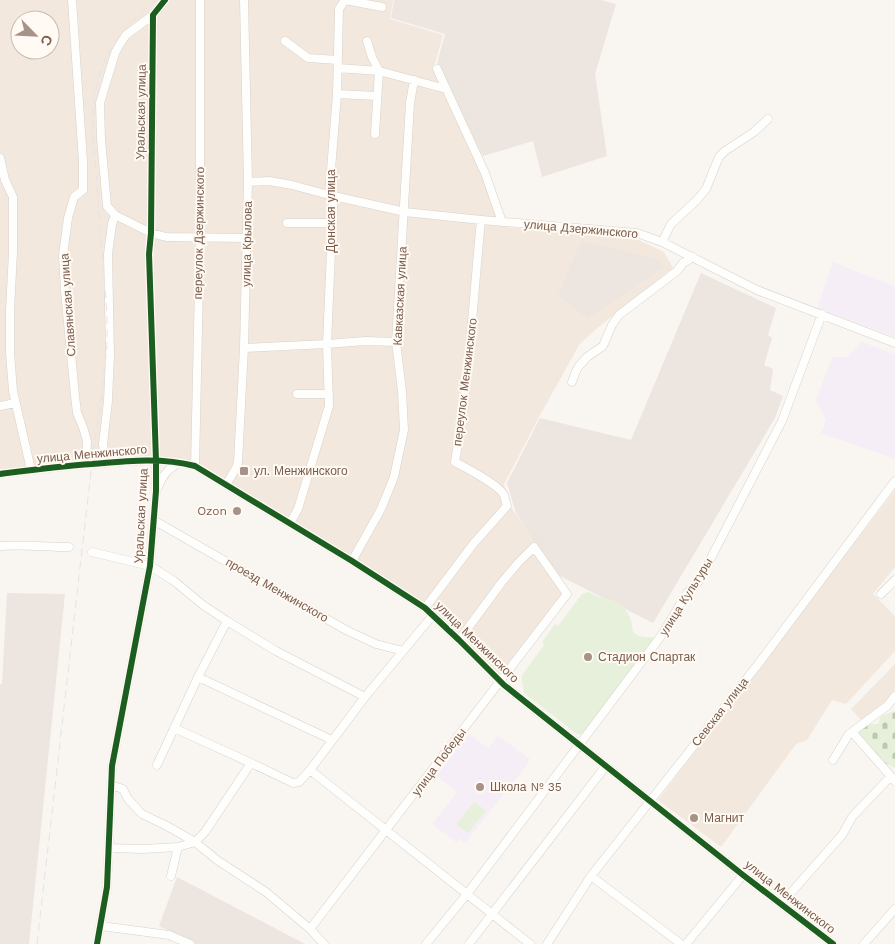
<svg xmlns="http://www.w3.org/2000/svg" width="895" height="944" font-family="'Work Sans',sans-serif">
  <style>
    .residential { fill: #f2e8de; fill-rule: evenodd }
    .industrial { fill: #ede5e0 }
    .education { fill: #f6eef6 }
    .cemetery { fill: url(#cemetery-stones) }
    .park { fill: #e7f0db }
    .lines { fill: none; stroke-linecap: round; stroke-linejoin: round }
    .minor-casing { stroke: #d7d1cb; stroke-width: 9 }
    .minor { stroke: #fefefd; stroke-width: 8 }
    .rail { stroke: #e6e3e7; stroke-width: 1; stroke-dasharray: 8 5; stroke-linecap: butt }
    .cycleway-casing { stroke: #fffaf3; stroke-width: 9 }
    .cycleway { stroke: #1b5e20; stroke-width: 6 }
    .poi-dot { fill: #a69286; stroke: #fffaf3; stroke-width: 2 }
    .labels { text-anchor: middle; stroke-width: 4; stroke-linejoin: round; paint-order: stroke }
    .street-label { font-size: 12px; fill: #7a5c4d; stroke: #fffaf3 }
    .poi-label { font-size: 12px; fill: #7a5c4d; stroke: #fffaf3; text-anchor: start }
  </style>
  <defs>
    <pattern id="cemetery-stones" width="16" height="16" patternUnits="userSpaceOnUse" patternTransform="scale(1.25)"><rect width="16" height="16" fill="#e7f0db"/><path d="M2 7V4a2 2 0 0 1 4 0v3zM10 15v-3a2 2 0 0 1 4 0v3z" fill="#c0c6b4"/></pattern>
  </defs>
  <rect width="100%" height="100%" fill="#f9f5f0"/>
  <path class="residential" d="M 0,0 L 393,0 L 390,19 L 443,35 L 434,67 L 487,169 L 506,227 L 636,239 L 664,252 L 673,268 L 596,329 L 579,345 L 539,417 L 504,484 L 510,506 L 568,589 L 499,676 L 431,608 L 423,602 L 182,461 L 0,472 ZM 20,20 L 50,20 L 50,50 L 20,50 Z
    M 895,490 L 895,567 L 873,594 L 895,616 L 895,651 L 846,704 L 832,700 L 807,740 L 796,744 L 721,847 L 658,800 Z
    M 895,664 L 895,694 L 861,720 L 851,709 Z"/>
  <path class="industrial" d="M 394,0 L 601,0 L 616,4 L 595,74 L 607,156 L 542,177 L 533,141 L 483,156 L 436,67 L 445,34 L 391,18 Z
    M 581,241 L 660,260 L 664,267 L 588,318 L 558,296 Z
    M 701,273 L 776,308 L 768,335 L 772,338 L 764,365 L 773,369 L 770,390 L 783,396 L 775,418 L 653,623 L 554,573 L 516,513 L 507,483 L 540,418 L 631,440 Z
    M 7,593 L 65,594 L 29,944 L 0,944 L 0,684 L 2,684 Z
    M 177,877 L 305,944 L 196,944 L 159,926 Z"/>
  <path class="education" d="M 833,262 L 895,286 L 895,337 L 817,308 Z
    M 862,342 L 895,354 L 895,459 L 821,433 L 826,420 L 816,401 L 832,357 L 847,357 Z
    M 469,734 L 488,748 L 498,736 L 530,759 L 526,766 L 465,843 L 460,838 L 457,843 L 432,824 L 457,792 L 436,776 Z"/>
  <path class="cemetery" d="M 895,711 L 895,768 L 883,762 L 857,732 L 867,724 L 878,724 L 881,716 Z"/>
  <path class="park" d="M 589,592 C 598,598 602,597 612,600 C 626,605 632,618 633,632 C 639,637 644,638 652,637 L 655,639 L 582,734 L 577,734 L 524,693 L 522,681 L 522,675 L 545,644 L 542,642 L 555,624 L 558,626 L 582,594 Z
    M 474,802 L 484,809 L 485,812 L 469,832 L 467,832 L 458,826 L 457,823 Z"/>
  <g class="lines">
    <g class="minor-casing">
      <path id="minor" d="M 72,0 L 83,161 L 83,190 L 74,197 L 68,218 L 63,255 L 65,291 L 75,396 L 77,413 L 83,427 L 87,441 L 86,464
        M 345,0 L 382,7
        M 285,41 L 308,58 L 338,60
        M 367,41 L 372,57 L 379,71 L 375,134
        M 338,68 L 379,71 L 446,89
        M 437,69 L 485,173 L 502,222
        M 337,94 L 377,96
        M 0,158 L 5,180 L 13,197 L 13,252 L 10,311 L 10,353 L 13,391 L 31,470
        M 248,182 L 269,181 L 292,185 L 329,195 L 405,212 L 481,220 L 637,233 L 662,242 L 757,290 L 895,343
        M 115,215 L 151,233 L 166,237 L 247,238
        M 287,223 L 333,223
        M 662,242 L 671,224 L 697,200 L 706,189 L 719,157 L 725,151 L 754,132 L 768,119
        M 244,348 L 327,344 L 365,341 L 396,342
        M 572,382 L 576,371 L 579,366 L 587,357 L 603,346 L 612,325 L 619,315 L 677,271 L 683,263 L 693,257
        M 297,394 L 329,394
        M 0,406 L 15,403
        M 106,462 L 103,444 L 108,401 L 110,354 L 108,254 L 112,224 L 115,215 L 107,206 L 101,139 L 100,103 L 115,53 L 120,44 L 126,35 L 153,15
        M 195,466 L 200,238 L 200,0
        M 0,474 C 31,470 61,466 92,464 C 126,461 161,457 195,466 L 352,561 L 425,608 L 459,640 L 504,685 L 743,875 L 833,944
        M 226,485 L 236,468 L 238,462 L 244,348 L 248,182 L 244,0
        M 158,487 C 164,473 168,469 181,462
        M 155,521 L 346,630 L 376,644 L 403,651
        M 290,523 L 298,509 L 329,406 L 327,344 L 333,204 L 329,195 L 337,94 L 339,9 L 345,0
        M 0,546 C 23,544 46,547 69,547
        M 92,552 L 150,566 L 174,581 L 203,605 L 227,621 L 276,651 L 365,697
        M 352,561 L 381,509 L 394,477 L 404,430 L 402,391 L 396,342 L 410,103 L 414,80
        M 881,594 L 895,580
        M 425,608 L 474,543 L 507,506 C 506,503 505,498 504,495 C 498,484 466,468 455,462 C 469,382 473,301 481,220
        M 198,677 L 332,740
        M 174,728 L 251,763 L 293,783 L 299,782 L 310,770 L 365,697 L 433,615
        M 852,732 L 895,781
        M 833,760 L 849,734 L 887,706 L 895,696
        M 157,765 L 198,677 L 227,621
        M 310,770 L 530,944
        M 111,785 L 123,789 L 128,799 L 142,814 L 167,826 L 195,842 L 205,832 L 251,763
        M 109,848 L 143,849 L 178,847 L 195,842 L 217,860 L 266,892 L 310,929 L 324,944
        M 171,876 L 178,847
        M 591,876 L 681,944
        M 781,904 L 842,835 L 852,817 L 890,777
        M 101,926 L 169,935 L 190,944
        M 310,929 L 567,594 L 534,547 L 518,563 L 502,582 L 459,640
        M 97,944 L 107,887 L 112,766 L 150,566 L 156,491 L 156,460 L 149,254 L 151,233 L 153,15 L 165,0
        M 426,944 L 467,894 L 661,636 L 687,593 L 699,581 L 782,421 L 822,314
        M 469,944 L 605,767
        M 547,944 L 591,876 L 759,663 L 895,481
        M 686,944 L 743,875
        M 864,944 L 895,909"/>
    </g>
    <use href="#minor" class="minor"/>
    <path class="rail" d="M 37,944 L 92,463 L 102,392 L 107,346 L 107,314 L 93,135 C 90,76 109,36 156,0"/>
    <g class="cycleway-casing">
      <path id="cycleway" d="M 0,474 C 31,470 61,466 92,464 C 126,461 161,457 195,466 L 352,561 L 425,608 L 459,640 L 504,685 L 743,875 L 833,944
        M 97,944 L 107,887 L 112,766 L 150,566 L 156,491 L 156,460 L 149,254 L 151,233 L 153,15 L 165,0"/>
    </g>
    <use href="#cycleway" class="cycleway"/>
  </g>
  <g class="poi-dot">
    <rect x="239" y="466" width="10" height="10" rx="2.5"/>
    <circle cx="237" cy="511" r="5"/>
    <circle cx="588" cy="657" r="5"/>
    <circle cx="480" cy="787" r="5"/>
    <circle cx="694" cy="818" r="5"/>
  </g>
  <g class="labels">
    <g class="street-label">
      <text transform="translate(141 112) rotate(-89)" y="4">Уральская улица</text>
      <text transform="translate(331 211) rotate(-90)" y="4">Донская улица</text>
      <text transform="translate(581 229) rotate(5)" y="4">улица Дзержинского</text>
      <text transform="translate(199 233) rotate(-89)" y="4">переулок Дзержинского</text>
      <text transform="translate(247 244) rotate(-89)" y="4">улица Крылова</text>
      <text transform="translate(400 296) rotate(-87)" y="4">Кавказская улица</text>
      <text transform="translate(68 305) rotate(-94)" y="4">Славянская улица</text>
      <text transform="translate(465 382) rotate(-83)" y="4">переулок Менжинского</text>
      <text transform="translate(92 454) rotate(-5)" y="4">улица Менжинского</text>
      <text transform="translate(141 516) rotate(-87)" y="4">Уральская улица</text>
      <text transform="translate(277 590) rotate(30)" y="4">проезд Менжинского</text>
      <text transform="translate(686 597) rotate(-58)" y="4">улица Культуры</text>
      <text transform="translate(477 642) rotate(44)" y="4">улица Менжинского</text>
      <text transform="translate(720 712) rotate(-52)" y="4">Севская улица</text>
      <text transform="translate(439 762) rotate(-53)" y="4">улица Победы</text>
      <text transform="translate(790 897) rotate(38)" y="4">улица Менжинского</text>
    </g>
    <g class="poi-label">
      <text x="254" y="475">ул. Менжинского</text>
      <text x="227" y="515" text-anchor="end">Ozon</text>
      <text x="598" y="661">Стадион Спартак</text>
      <text x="490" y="791">Школа № 35</text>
      <text x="704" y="822">Магнит</text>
    </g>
  </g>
  <g transform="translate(35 35) rotate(114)"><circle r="24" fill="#fffaf3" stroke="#cabbb1"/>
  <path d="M0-4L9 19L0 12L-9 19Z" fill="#a69286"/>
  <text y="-8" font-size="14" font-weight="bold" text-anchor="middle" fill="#7a5c4d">С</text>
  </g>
</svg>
